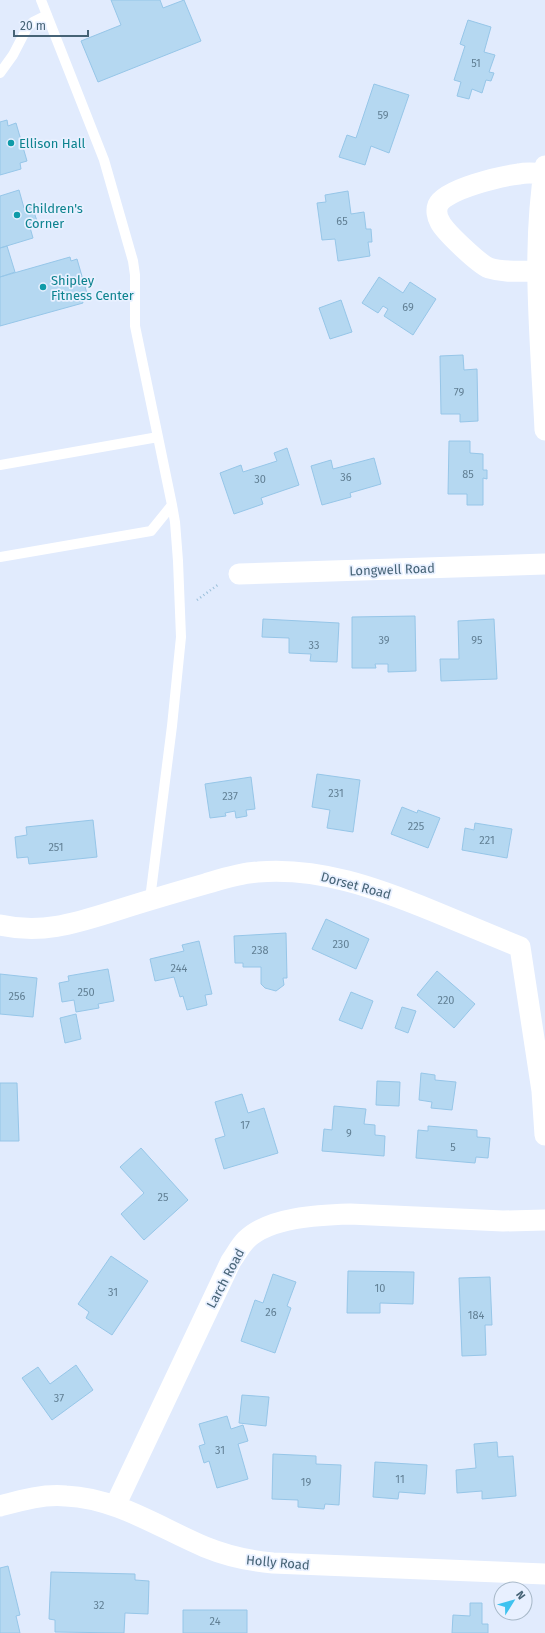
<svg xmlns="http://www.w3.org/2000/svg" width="545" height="1633" font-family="'Fira Sans',sans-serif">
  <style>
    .building { fill: #b5d8f1; stroke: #96c6e8 }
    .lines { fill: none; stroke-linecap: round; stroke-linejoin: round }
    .path { stroke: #9abfd9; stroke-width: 2.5; stroke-dasharray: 1 3; stroke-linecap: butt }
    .lane { stroke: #fff; stroke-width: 10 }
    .street { stroke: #fff; stroke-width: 21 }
    .culture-dot { fill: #0f9aa8; stroke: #e8f0ff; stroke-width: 1.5 }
    .labels { text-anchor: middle; stroke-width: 3.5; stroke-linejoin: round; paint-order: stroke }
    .number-label { font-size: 11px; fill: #628095 }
    .culture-label { font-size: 13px; fill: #0d838f; stroke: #e8f0ff; text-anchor: start }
    .street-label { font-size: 13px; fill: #466376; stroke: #e8f0ff }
  </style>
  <rect width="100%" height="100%" fill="#e1ebfd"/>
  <path class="building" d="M 111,0 L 160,0 L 163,8 L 184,0 L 201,41 L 98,82 L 81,41 L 121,25 Z
    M 468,20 L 491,27 L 484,52 L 495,55 L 489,72 L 494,73 L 491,81 L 486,80 L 482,93 L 472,89 L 469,99 L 457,96 L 461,82 L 454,80 L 465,46 L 460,44 Z
    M 374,84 L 409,95 L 389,153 L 371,146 L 365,165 L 339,157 L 347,135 L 356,138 Z
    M 7,120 L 8,126 L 16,123 L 27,161 L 20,163 L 21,169 L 0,175 L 0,122 Z
    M 19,190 L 24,208 L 32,206 L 37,221 L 29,224 L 33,238 L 0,248 L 0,196 Z
    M 348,191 L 351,214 L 364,212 L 366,229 L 371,229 L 372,242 L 368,242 L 370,256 L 338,261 L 335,239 L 322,240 L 317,203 L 326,202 L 325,195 Z
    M 7,246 L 15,272 L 0,277 L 0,248 Z
    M 70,257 L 71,261 L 77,259 L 88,297 L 82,299 L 83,303 L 0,326 L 0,277 Z
    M 379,277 L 403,293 L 410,282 L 436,299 L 413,335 L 384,316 L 388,309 L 383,306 L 378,313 L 362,303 Z
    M 341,300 L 352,332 L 330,339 L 319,308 Z
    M 463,355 L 464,370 L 477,369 L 478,421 L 460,422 L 460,414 L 441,414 L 440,356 Z
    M 449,441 L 470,441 L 470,453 L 483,454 L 483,470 L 487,470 L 487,479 L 483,478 L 483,505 L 467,505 L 467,494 L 448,494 Z
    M 287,448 L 299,485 L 261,498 L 263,504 L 234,514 L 220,473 L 241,465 L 243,472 L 277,461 L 274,453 Z
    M 374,458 L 381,484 L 350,493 L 351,497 L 322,505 L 311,466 L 331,460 L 333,469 Z
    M 415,616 L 416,671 L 388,672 L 388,664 L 375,664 L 376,668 L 352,668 L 352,617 Z
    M 263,619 L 339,623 L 337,662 L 310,661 L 311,654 L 289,653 L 289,638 L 262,637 Z
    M 494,619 L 497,679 L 441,681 L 440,659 L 459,659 L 458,621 Z
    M 317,774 L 360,780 L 353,832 L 327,828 L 330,810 L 312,807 Z
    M 251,777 L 255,809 L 246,810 L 247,816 L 236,818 L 235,811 L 225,813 L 226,816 L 210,818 L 205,784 Z
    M 402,807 L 417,813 L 418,810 L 440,818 L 428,848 L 391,834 Z
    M 93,820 L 97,857 L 29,864 L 28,857 L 17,858 L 15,837 L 27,835 L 26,827 Z
    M 475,823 L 512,829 L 507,858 L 462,850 L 465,828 L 474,830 Z
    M 326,919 L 369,939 L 356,969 L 312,949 Z
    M 286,933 L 287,978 L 283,978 L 284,985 L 276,991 L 265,988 L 261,984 L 261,967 L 243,967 L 243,963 L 235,963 L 234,936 Z
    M 199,941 L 212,994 L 205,995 L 207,1005 L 187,1010 L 183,996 L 180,997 L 174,977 L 155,981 L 150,959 L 184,951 L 182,945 Z
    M 108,969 L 114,1001 L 98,1004 L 99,1008 L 76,1012 L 74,1000 L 62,1002 L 59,983 L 69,981 L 68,976 Z
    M 437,971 L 475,1004 L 454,1028 L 417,995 Z
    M 0,974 L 37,978 L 33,1017 L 0,1014 Z
    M 351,992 L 373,1001 L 362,1029 L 339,1020 Z
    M 402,1007 L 416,1011 L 408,1033 L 395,1028 Z
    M 76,1014 L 81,1039 L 65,1043 L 60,1018 Z
    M 421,1073 L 435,1075 L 435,1080 L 456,1082 L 452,1110 L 431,1108 L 432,1102 L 419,1100 Z
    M 377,1081 L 400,1082 L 399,1106 L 376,1105 Z
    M 0,1083 L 17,1083 L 19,1141 L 0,1141 Z
    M 242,1094 L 248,1113 L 264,1108 L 278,1153 L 224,1169 L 215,1139 L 225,1136 L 215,1102 Z
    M 334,1106 L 366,1109 L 364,1124 L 375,1125 L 375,1135 L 385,1136 L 384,1156 L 322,1151 L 324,1129 L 332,1130 Z
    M 428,1126 L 477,1130 L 477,1137 L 490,1138 L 488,1158 L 476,1157 L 475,1163 L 416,1158 L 418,1130 L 428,1131 Z
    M 141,1148 L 188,1200 L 144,1240 L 121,1214 L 144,1193 L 120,1167 Z
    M 111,1256 L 148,1281 L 112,1335 L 86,1318 L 89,1312 L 78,1304 Z
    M 348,1271 L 414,1272 L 413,1304 L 380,1303 L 380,1313 L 347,1313 Z
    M 273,1274 L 296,1282 L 287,1306 L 291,1308 L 275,1353 L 241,1341 L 255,1300 L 263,1303 Z
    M 490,1277 L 492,1325 L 485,1325 L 486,1355 L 462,1356 L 459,1278 Z
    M 76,1365 L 93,1390 L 52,1420 L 22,1378 L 38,1367 L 50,1384 Z
    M 242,1395 L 269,1397 L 266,1426 L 239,1423 Z
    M 227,1416 L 231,1429 L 243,1425 L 248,1441 L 238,1444 L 248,1479 L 217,1488 L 209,1461 L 204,1463 L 199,1446 L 205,1444 L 199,1424 Z
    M 497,1442 L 498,1457 L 513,1456 L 516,1496 L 482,1499 L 482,1491 L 457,1493 L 456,1470 L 476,1468 L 474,1444 Z
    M 273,1454 L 316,1456 L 316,1464 L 341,1465 L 339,1505 L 325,1504 L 324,1509 L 298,1507 L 298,1500 L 272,1499 Z
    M 375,1462 L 427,1465 L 425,1494 L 399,1492 L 398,1499 L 373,1497 Z
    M 8,1566 L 20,1615 L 16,1616 L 20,1633 L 0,1633 L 0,1568 Z
    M 51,1572 L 135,1574 L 135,1580 L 149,1581 L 148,1614 L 125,1613 L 124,1633 L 55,1632 L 55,1620 L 49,1619 Z
    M 470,1603 L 482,1603 L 482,1624 L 488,1624 L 488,1633 L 452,1633 L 453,1615 L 470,1616 Z
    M 183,1610 L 247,1610 L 247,1633 L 183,1633 Z"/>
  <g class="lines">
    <path class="path" d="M 197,600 L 219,584"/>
    <path class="lane" d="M 0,73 L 13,55 L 27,28 L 33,22 L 47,15
      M 0,465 L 158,437 L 135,326 L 135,275 L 133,261 L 104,160 L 41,0
      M 0,557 L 151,531 L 172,505 L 158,437
      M 150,899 L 172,726 L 181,637 L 178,561 L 175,522 L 172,505"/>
    <path class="street" d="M 545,166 C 531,253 541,342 545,430
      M 538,271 C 522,271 505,273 489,268 C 479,264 445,232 440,222 C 437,217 436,210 438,205 C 445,189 502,176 519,174 C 527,172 536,173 544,174
      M 239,574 L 545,564
      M 0,925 C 44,935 79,922 121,909 C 149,900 177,892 205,884 C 222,879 240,873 258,872 C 319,867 377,888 433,911 C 462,923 491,935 520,947 L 542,1091 L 545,1135
      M 0,1506 C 22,1500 43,1494 66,1496 C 116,1498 160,1528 205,1547 C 227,1556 250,1561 273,1563 L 545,1574
      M 115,1506 L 231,1261 C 236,1254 240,1246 246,1240 C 269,1217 319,1215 350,1214 L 503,1221 L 545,1220"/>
  </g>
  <g class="culture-dot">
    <circle cx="11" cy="143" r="4"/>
    <circle cx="17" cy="215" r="4"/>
    <circle cx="43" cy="287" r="4"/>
  </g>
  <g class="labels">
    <g class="number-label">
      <text x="476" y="67">51</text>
      <text x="383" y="119">59</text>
      <text x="342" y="225">65</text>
      <text x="408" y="311">69</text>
      <text x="459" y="396">79</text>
      <text x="468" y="478">85</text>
      <text x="346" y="481">36</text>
      <text x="260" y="483">30</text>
      <text x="384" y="644">39</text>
      <text x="477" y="644">95</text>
      <text x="314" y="649">33</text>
      <text x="336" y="797">231</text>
      <text x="230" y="800">237</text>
      <text x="416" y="830">225</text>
      <text x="487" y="844">221</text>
      <text x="56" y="851">251</text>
      <text x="341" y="948">230</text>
      <text x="260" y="954">238</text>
      <text x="179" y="972">244</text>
      <text x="86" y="996">250</text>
      <text x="17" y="1000">256</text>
      <text x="446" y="1004">220</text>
      <text x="245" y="1129">17</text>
      <text x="349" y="1137">9</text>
      <text x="453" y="1151">5</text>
      <text x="163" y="1201">25</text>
      <text x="380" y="1292">10</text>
      <text x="113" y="1296">31</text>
      <text x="271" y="1316">26</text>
      <text x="476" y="1319">184</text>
      <text x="59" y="1402">37</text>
      <text x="220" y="1454">31</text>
      <text x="400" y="1483">11</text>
      <text x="306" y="1486">19</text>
      <text x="99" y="1609">32</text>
      <text x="215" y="1625">24</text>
    </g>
    <g class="culture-label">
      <text x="19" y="148">Ellison Hall</text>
      <text x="25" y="213">Children's<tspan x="25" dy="15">Corner</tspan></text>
      <text x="51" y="285">Shipley<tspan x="51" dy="15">Fitness Center</tspan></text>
    </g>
    <g class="street-label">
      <text transform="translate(392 569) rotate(-2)" y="5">Longwell Road</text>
      <text transform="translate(356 885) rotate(15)" y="5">Dorset Road</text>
      <text transform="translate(225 1278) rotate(-62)" y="5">Larch Road</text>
      <text transform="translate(278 1562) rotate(5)" y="5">Holly Road</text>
    </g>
  </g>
  <g transform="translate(513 1601) rotate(53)"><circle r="19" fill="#e8f0ff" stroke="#a7b8c8"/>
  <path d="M0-3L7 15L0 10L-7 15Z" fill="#3ec2ef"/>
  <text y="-6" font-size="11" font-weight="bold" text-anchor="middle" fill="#466376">N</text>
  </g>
  <path d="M14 30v6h74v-6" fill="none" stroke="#466376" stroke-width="2"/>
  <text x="20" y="30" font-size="12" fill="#466376" stroke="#e8f0ff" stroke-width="3" paint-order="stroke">20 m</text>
</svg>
